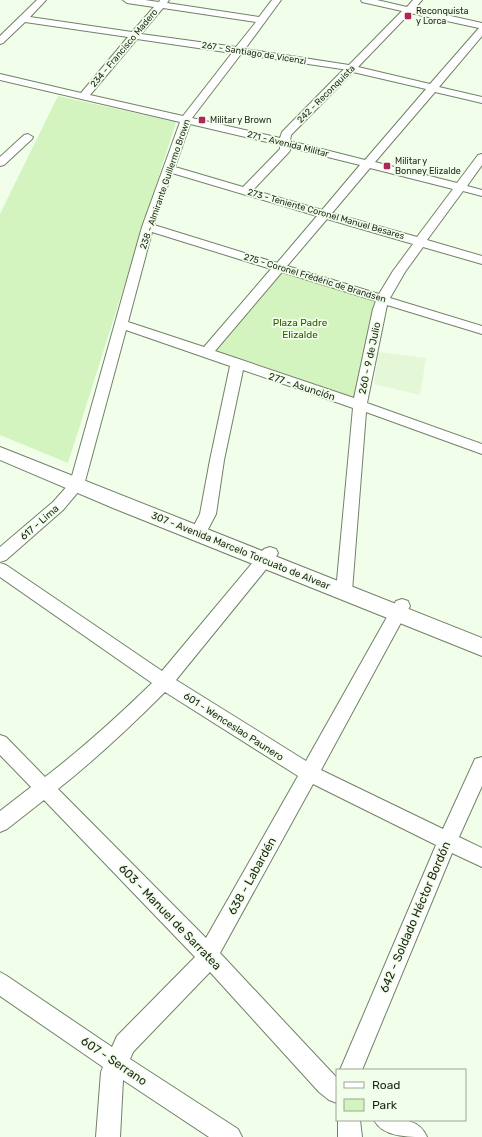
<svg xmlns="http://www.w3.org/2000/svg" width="482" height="1137" font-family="Rubik,sans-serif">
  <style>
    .built { fill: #e4f8d7 }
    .green { fill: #d3f4be }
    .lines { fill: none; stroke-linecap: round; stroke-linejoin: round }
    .minor-casing { stroke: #73816a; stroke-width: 2 }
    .major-casing { stroke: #73816a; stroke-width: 2 }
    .minor { fill: #fff; fill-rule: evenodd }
    .major { fill: #fff; fill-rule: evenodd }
    .poi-dot { fill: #b2255c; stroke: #f1fee9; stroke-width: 1.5 }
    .labels { text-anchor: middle; stroke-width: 3.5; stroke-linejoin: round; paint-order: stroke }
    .far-poi-label { font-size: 9px; fill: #1d2319; stroke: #f1fee9; text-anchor: start }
    .far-street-label { font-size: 9px; fill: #1d2319; stroke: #f1fee9 }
    .park-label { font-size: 10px; fill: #315b02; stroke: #f1fee9 }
    .street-label { font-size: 10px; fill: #1d2319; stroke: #f1fee9 }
    .near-street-label { font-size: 12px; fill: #1d2319; stroke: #f1fee9 }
  </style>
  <rect width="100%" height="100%" fill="#f1fee9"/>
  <path class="built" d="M 378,352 L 426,358 L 420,395 L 374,384 Z"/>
  <path class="green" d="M 58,96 L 176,122 L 68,463 L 0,435 L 0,214 Z
    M 281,270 L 377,300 L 354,397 L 213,351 Z"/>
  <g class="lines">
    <g class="minor-casing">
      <path id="minor" d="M 37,0 L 46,0 L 30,17 L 132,32 L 154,7 L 127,3 L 123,0 L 145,0 L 159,2 L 160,0 L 169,0 L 167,3 L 259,17 L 272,0 L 281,0 L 245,49 L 349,65 L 402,11 L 362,2 L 361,0 L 377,0 L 407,7 L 413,0 L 422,0 L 415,8 L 482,23 L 482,36 L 439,87 L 482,97 L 482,103 L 435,92 L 375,162 L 457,183 L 478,155 L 482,154 L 482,165 L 467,186 L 482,190 L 482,196 L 463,191 L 427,240 L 482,256 L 482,264 L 423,247 L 405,272 L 390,298 L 482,326 L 482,334 L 387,305 L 367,403 L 482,444 L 482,454 L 366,412 L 352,591 L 350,596 L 344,597 L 338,596 L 336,591 L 353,408 L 243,370 L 224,460 L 216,514 L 204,537 L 198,539 L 192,537 L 190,533 L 200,514 L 210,460 L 230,366 L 126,330 L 84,485 L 63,510 L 6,560 L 0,562 L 0,547 L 53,502 L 70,483 L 142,227 L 180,122 L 0,80 L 0,74 L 81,93 L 128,37 L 25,22 L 3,43 L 0,44 L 0,36 ZM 163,8 L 256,22 L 236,47 L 141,34 ZM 410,13 L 479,28 L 430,84 L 358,67 ZM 137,39 L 232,53 L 183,116 L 90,95 ZM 241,54 L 342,69 L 344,69 L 282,132 L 280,138 L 192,118 ZM 353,72 L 426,89 L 365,160 L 290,141 L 291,135 ZM 190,124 L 280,145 L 280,149 L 243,187 L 175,167 ZM 291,148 L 360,165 L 322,210 L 253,190 L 289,152 ZM 370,168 L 453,189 L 417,237 L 332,213 ZM 172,173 L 317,216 L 277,263 L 154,225 ZM 327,219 L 413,244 L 393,271 L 379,294 L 287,266 ZM 152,232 L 271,269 L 204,347 L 128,322 ZM 282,272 L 376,301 L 373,309 L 354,398 L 215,351 Z
        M 28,134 L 33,137 L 32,139 L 4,165 L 0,166 L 0,157 L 24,135 Z
        M 270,547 L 276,549 L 278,553 L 276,557 L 176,680 L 306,761 L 396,601 L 402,599 L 408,601 L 410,606 L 321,770 L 443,829 L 475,759 L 482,757 L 482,786 L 459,837 L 482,848 L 482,867 L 452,853 L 362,1070 L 340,1070 L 436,845 L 313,784 L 220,953 L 337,1078 L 337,1103 L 329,1100 L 319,1092 L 210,972 L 133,1052 L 130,1059 L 238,1129 L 242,1137 L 209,1137 L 123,1080 L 120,1137 L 96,1137 L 101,1072 L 103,1067 L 0,996 L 0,972 L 7,976 L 112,1047 L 117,1036 L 195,957 L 44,800 L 7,829 L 0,832 L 0,811 L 31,787 L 0,755 L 0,735 L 6,737 L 45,777 C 83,748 118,716 152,683 L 0,577 L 0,563 L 6,565 L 162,671 L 264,549 ZM 165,692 L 298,776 L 206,938 L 58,789 C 96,759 131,726 165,692 Z
        M 338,1120 L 360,1120 L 362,1137 L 338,1137 Z
        M 374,1120 C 393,1120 418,1115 427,1137 C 407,1137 383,1137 374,1120 Z"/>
    </g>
    <g class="major-casing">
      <path id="major" d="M 0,447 L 482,638 L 482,656 L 113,508 L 0,460 Z"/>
    </g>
    <use href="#minor" class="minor"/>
    <use href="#major" class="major"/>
  </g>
  <g class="poi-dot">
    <rect x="404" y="12" width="8" height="8" rx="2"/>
    <rect x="198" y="116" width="8" height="8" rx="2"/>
    <rect x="383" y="162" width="8" height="8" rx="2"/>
  </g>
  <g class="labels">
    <g class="far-poi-label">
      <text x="416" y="14">Reconquista<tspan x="416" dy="10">y Lorca</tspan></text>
      <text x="210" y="123">Militar y Brown</text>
      <text x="395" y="164">Militar y<tspan x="395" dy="10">Bonney Elizalde</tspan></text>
    </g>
    <g class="far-street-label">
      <text transform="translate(124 48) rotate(-50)" y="3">234 - Francisco Madero</text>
      <text transform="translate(254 53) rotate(9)" y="3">267 - Santiago de Vicenzi</text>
      <text transform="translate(326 94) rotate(-45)" y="3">242 - Reconquista</text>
      <text transform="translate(288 144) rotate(14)" y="3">271 - Avenida Militar</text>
      <text transform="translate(165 184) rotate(-71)" y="3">238 - Almirante Guillermo Brown</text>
      <text transform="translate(326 214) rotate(16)" y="3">273 - Teniente Coronel Manuel Besares</text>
      <text transform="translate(315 278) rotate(17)" y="3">275 - Coronel Frédéric de Brandsen</text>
    </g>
    <g class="park-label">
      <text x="300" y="326">Plaza Padre<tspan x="300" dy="12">Elizalde</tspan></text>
    </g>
    <g class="street-label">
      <text transform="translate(369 358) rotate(-78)" y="4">260 - 9 de Julio</text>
      <text transform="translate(302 386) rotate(18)" y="4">277 - Asunción</text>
      <text transform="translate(39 522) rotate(-41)" y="4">617 - Lima</text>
      <text transform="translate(241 550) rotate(22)" y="4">307 - Avenida Marcelo Torcuato de Alvear</text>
      <text transform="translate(234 726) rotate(33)" y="4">601 - Wenceslao Paunero</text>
    </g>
    <g class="near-street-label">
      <text transform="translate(252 876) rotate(-61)" y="4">638 - Labardén</text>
      <text transform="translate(170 917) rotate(46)" y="4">603 - Manuel de Sarratea</text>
      <text transform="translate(415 917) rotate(-67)" y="4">642 - Soldado Héctor Bordón</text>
      <text transform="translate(114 1061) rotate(34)" y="4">607 - Serrano</text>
    </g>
  </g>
  <rect x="336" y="1069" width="130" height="52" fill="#f1fee9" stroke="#9ca696"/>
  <rect x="344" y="1082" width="20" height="6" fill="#ffffff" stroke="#9ca696"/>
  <text x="372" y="1089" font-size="12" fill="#1d2319">Road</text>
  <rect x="344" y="1099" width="20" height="12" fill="#d3f4be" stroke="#9ca696"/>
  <text x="372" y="1109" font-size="12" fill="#1d2319">Park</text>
</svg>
